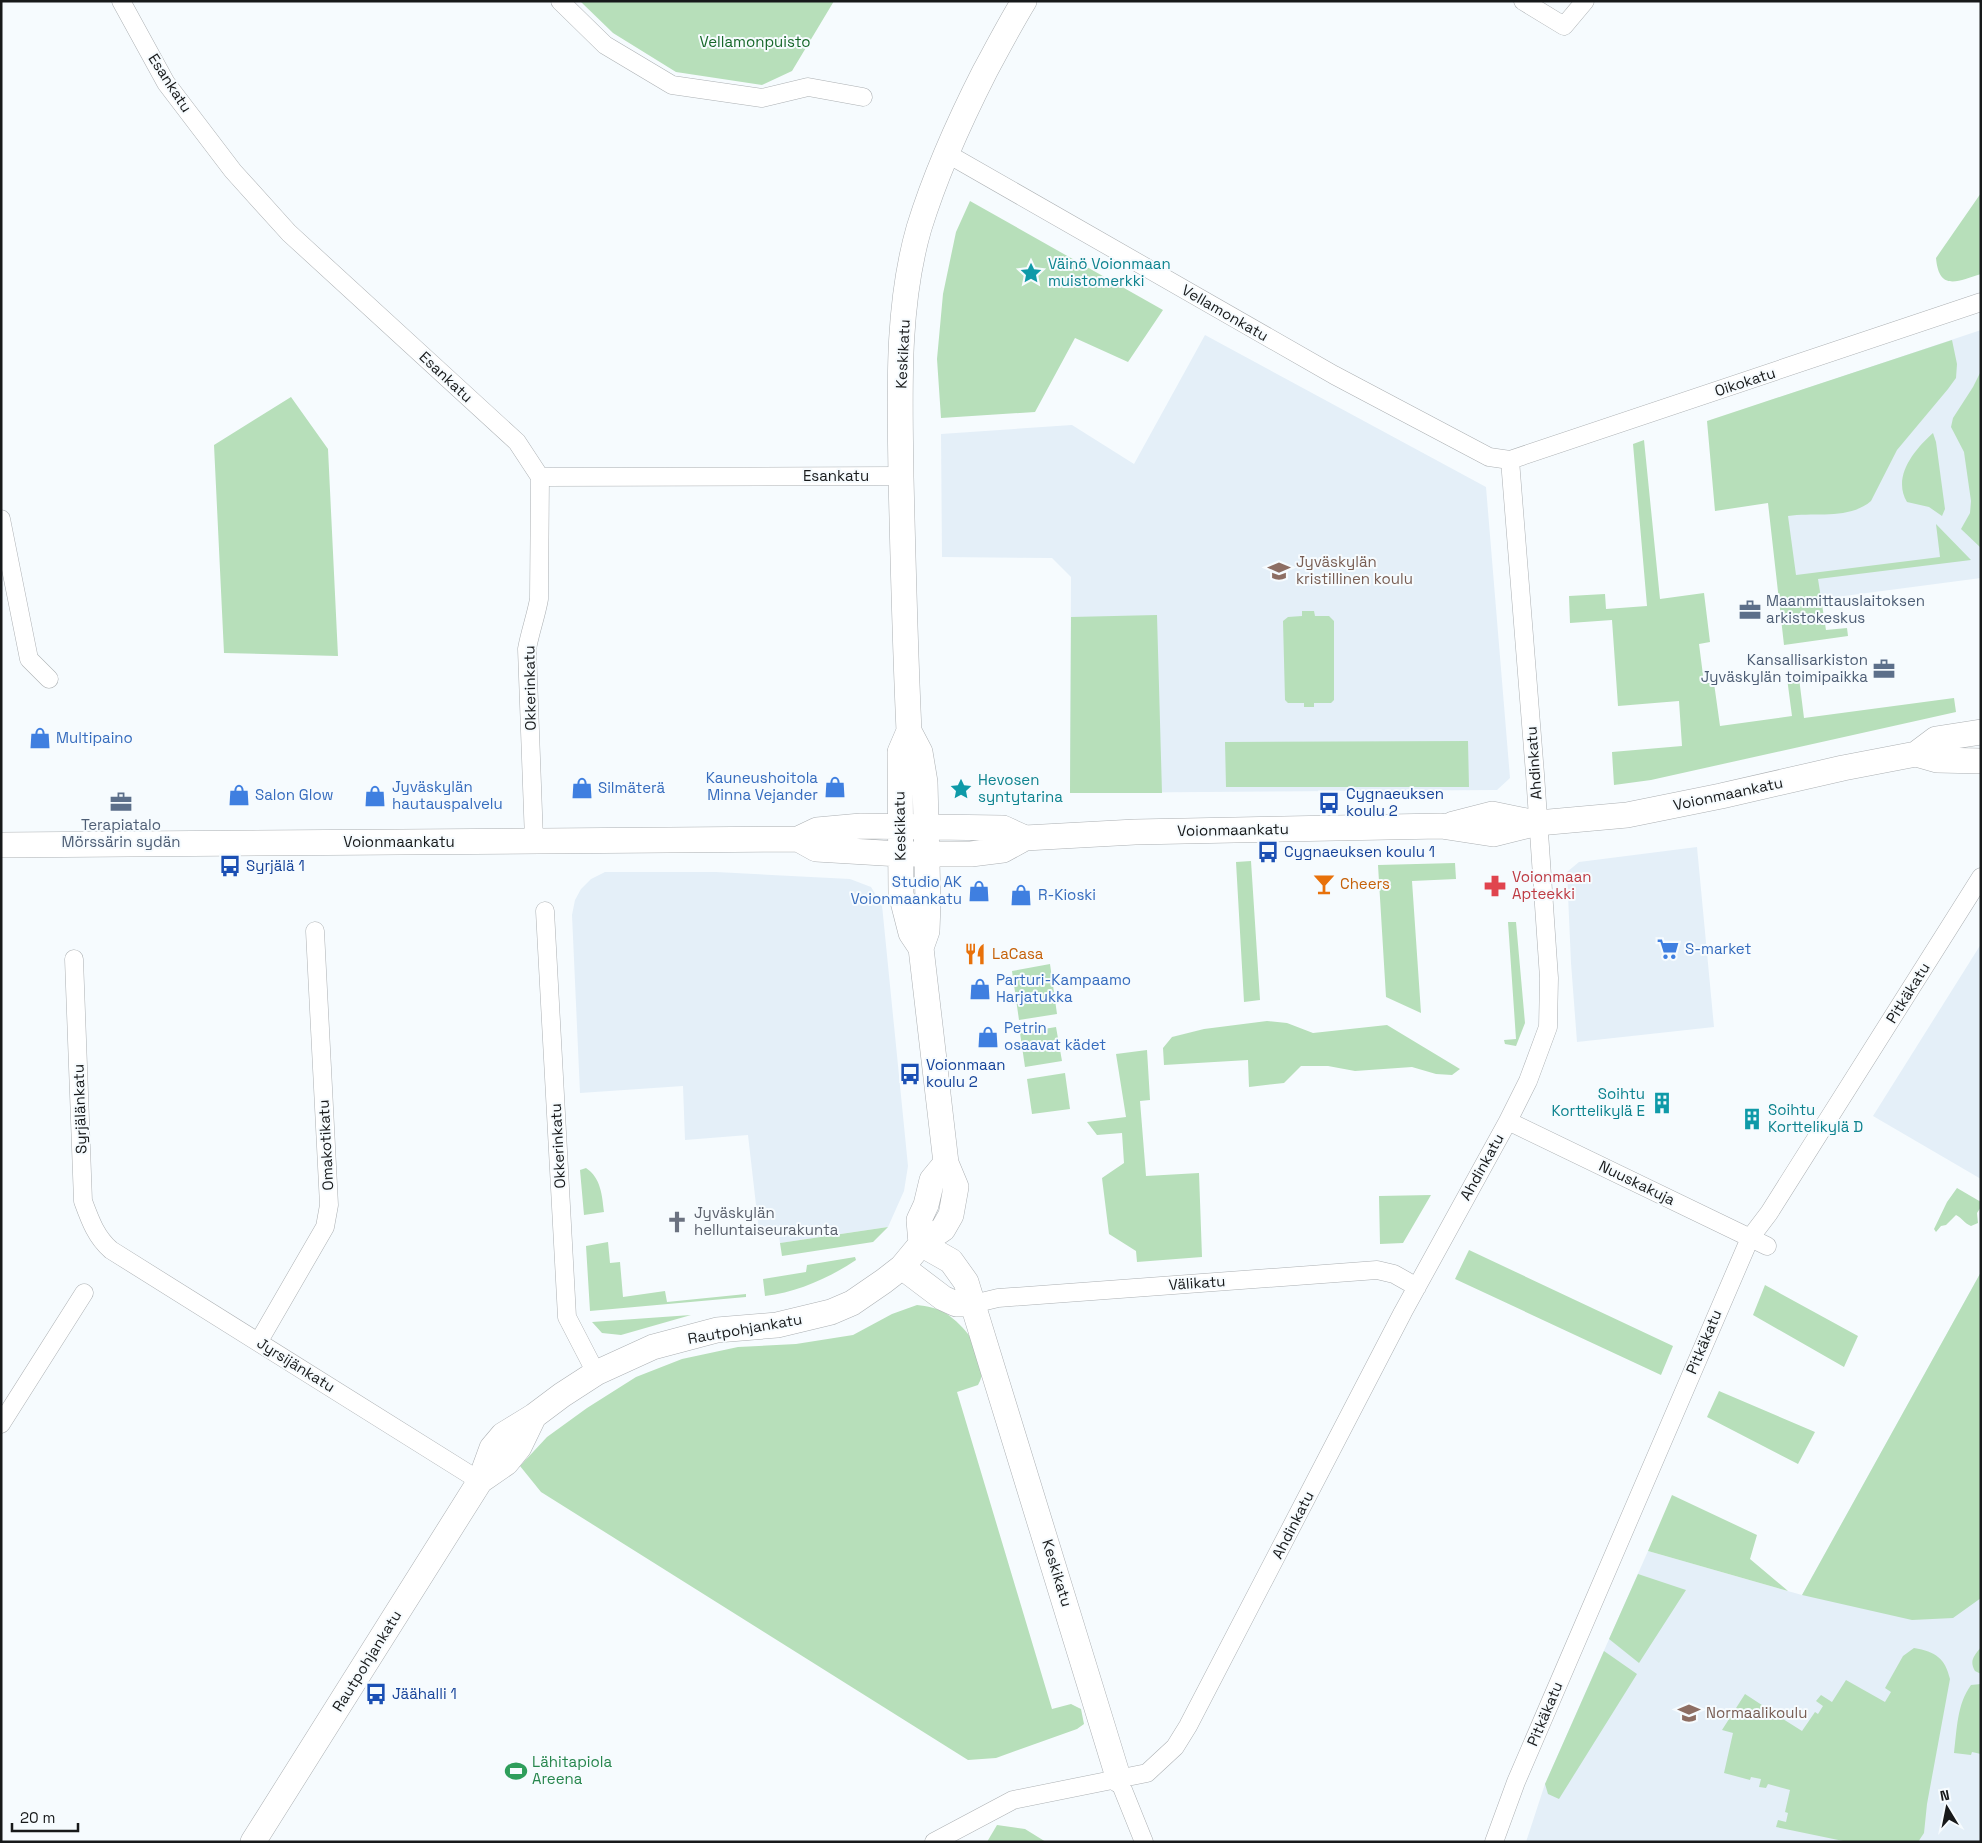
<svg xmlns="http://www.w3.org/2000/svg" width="1982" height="1843" font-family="'Space Grotesk',sans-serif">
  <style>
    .built { fill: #e4eff8 }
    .green { fill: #b7dfba }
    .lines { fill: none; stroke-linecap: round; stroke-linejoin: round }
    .street-casing { stroke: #acb0b3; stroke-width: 19 }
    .secondary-casing { stroke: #acb0b3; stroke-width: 26 }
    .street { stroke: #fff; stroke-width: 18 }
    .secondary { stroke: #fff; stroke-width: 25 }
    .labels { text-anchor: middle; stroke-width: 4; stroke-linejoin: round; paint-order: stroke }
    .park-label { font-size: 15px; fill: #166729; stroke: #f6fbfe }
    .street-label { font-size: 15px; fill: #17191a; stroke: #f6fbfe }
    .culture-label { font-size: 15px; fill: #0d838f; stroke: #f6fbfe; text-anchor: start }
    .education-label { font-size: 15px; fill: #785e54; stroke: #f6fbfe; text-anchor: start }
    .service-label { font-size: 15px; fill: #4e5e75; stroke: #f6fbfe; text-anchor: start }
    .shop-label { font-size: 15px; fill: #366cbe; stroke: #f6fbfe; text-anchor: start }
    .transit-label { font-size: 15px; fill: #164399; stroke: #f6fbfe; text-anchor: start }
    .health-label { font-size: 15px; fill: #be3a42; stroke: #f6fbfe; text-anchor: start }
    .food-label { font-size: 15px; fill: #c56008; stroke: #f6fbfe; text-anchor: start }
    .worship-label { font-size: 15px; fill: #5b616d; stroke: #f6fbfe; text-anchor: start }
    .leisure-label { font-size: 15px; fill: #27864d; stroke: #f6fbfe; text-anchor: start }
  </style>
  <rect width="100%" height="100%" fill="#f6fbfe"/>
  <path class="built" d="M 1981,330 L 1981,578 L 1791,603 L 1765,402 Z
    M 1205,335 L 1486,487 L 1510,778 L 1497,790 L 1070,793 L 1071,577 L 1052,558 L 942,557 L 941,434 L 1072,425 L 1134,464 Z
    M 1697,847 L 1714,1027 L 1577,1042 L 1571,963 L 1567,872 L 1579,862 Z
    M 605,872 L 716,872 L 850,879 L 871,887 L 882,905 L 908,1166 L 904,1191 L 888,1227 L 780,1243 L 778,1228 L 759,1231 L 748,1135 L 685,1140 L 683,1086 L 580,1093 L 572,915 L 575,900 L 581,889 L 591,879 Z
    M 1981,944 L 1981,1179 L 1873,1116 Z
    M 1981,1272 L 1981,1842 L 1526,1842 L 1545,1784 L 1648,1551 L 1802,1595 Z"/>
  <path class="green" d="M 580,1 L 834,1 L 792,71 L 762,85 L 676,72 L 613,33 Z
    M 1981,193 L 1981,274 C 1958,281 1939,292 1936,258 Z
    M 970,201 L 1163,310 L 1128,362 L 1075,338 L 1035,412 L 941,418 L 937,359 L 943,294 L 956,232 Z
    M 1952,340 L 1957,364 L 1956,378 L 1948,389 L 1897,450 L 1871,501 C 1849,520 1815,512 1788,516 L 1796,575 L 1940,557 L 1936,524 L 1971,560 L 1818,579 L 1826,630 L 1847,628 L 1848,636 L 1784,645 L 1768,503 L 1715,511 L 1707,421 Z
    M 1981,371 L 1981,548 L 1961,529 L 1970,513 L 1971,501 L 1964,452 L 1951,427 L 1953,418 L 1973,387 Z
    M 291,397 L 328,449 L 338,656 L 224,653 L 214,445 Z
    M 1933,433 L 1936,442 L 1945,509 L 1942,516 L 1929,507 L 1907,502 C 1892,477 1914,450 1933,433 Z
    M 1644,440 L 1660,599 L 1704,593 L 1710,642 L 1699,644 L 1704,683 L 1714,683 L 1720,726 L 1792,716 L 1787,678 L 1799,678 L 1804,718 L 1954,698 L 1956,712 L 1651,780 L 1614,785 L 1612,752 L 1682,746 L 1679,701 L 1618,706 L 1612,620 L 1570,623 L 1569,596 L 1605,594 L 1606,609 L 1647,606 L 1633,444 Z
    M 1302,611 L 1314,611 L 1315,616 L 1329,616 L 1334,621 L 1334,700 L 1331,703 L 1314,703 L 1314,707 L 1304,707 L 1304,703 L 1288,703 L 1285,700 L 1283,621 L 1288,617 L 1302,616 Z
    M 1157,615 L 1162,793 L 1070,793 L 1071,617 Z
    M 1468,741 L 1469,787 L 1226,787 L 1225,742 Z
    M 1251,861 L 1260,1000 L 1244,1002 L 1236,862 Z
    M 1455,863 L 1456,879 L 1412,881 L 1421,1013 L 1386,997 L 1378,865 Z
    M 1508,922 L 1516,922 L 1525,1023 L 1516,1046 L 1505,1044 L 1504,1040 L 1516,1039 Z
    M 1050,964 L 1057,1014 L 1019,1020 L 1012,971 Z
    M 1267,1021 L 1287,1023 L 1313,1033 L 1387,1025 L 1460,1069 L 1452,1075 L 1436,1074 L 1412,1067 L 1355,1071 L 1328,1066 L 1301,1066 L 1284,1083 L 1249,1087 L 1248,1060 L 1164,1065 L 1163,1048 L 1172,1037 L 1204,1029 Z
    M 1056,1027 L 1062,1061 L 1025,1067 L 1020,1033 Z
    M 1147,1050 L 1150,1100 L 1140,1101 L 1146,1176 L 1199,1173 L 1202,1257 L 1137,1262 L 1136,1251 L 1109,1234 L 1102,1178 L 1124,1163 L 1122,1133 L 1097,1135 L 1087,1122 L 1126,1117 L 1116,1054 Z
    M 1065,1073 L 1070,1109 L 1032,1114 L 1027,1079 Z
    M 586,1168 C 601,1178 602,1195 604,1212 L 584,1215 L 580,1170 Z
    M 1957,1188 L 1981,1202 L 1981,1207 L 1977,1213 L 1978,1223 L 1971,1226 C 1964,1223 1962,1218 1956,1215 L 1946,1225 L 1941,1226 L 1936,1232 L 1934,1229 L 1947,1202 Z
    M 1431,1195 L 1403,1243 L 1380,1244 L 1379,1196 Z
    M 888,1227 L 873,1242 L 782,1256 L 780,1243 Z
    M 608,1242 L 610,1263 L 620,1262 L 623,1297 L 665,1291 L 667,1302 L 746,1294 L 746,1297 L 590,1311 L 586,1246 Z
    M 1469,1250 L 1673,1346 L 1661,1375 L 1455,1279 Z
    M 855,1257 L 856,1260 C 829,1278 798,1292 765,1296 L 763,1279 L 806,1272 L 807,1265 Z
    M 1981,1272 L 1981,1598 L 1953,1618 L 1912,1620 L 1802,1595 Z
    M 1765,1285 L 1858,1336 L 1844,1367 L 1753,1315 Z
    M 917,1305 C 927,1306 938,1308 947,1314 C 967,1328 993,1360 978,1385 L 957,1392 L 1052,1709 L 1071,1704 L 1081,1709 L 1084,1724 L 1077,1729 L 996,1758 L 968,1760 L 541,1492 L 520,1466 L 547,1437 L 587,1408 L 636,1377 L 682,1359 L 738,1347 L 796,1344 L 853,1335 L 892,1314 Z
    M 691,1315 L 621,1335 L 602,1333 L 592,1322 Z
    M 1719,1391 L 1815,1432 L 1798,1464 L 1707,1417 Z
    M 1672,1495 L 1757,1535 L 1750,1559 L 1788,1591 L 1648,1551 Z
    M 1638,1574 L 1686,1590 L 1639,1663 L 1609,1639 Z
    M 1981,1647 L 1981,1674 L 1975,1671 C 1969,1661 1974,1656 1981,1647 Z
    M 1914,1648 C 1936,1652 1945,1658 1950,1679 L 1927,1804 L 1924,1833 L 1918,1842 L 1848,1842 L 1776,1827 L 1778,1820 L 1786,1822 L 1788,1813 L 1785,1812 L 1790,1790 L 1768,1784 L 1766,1788 L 1759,1787 L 1761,1779 L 1751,1777 L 1750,1780 L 1724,1773 L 1733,1733 L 1722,1730 L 1745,1694 L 1768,1709 L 1767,1712 L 1774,1717 L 1779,1711 L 1785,1715 L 1783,1719 L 1802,1731 L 1815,1712 L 1818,1714 L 1823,1706 L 1816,1701 L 1821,1695 L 1832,1702 L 1846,1680 L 1885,1702 L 1891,1692 L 1885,1688 L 1903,1656 Z
    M 1604,1651 L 1637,1674 L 1559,1799 L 1548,1794 L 1545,1784 Z
    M 1981,1684 L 1981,1754 L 1972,1752 L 1971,1755 L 1954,1753 C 1957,1729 1957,1704 1971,1685 Z
    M 997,1825 L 1025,1829 L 1046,1842 L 987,1842 Z"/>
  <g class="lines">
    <g class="street-casing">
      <path id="street" d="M 121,1 L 166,83 L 233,171 L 289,233 L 517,442 L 540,477
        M 560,1 L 605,45 L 672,85 L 762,98 L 808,87 L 863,97
        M 1523,1 L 1564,26 L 1585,1
        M 946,153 L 1334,375 L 1489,457 L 1510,460 L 1981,302
        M 540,477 L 901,476
        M 1,519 L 29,659 L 49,679
        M 534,840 L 527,649 C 530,632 536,616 539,599 L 540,477
        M 545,911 L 567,1317 L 596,1373
        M 74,959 L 83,1201 C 90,1220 96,1237 111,1250 L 480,1481
        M 1508,1121 L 1767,1246
        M 973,1304 L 998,1298 L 1377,1270 L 1394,1274 L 1417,1287
        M 259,1341 L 325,1227 L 329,1205 L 315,931
        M 1,1424 L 84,1293
        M 1119,1780 L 1144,1842
        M 934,1842 L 1013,1800 L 1147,1773 L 1175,1747 L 1188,1726 L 1403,1312 L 1508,1121 L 1528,1081 L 1548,1027 L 1549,978 L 1535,774 L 1510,460
        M 1494,1842 L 1516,1782 L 1750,1238 L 1769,1213 L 1981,877"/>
    </g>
    <g class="secondary-casing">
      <path id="secondary" d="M 1916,754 L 1937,760 L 1981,761
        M 1453,824 L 1492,814 L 1531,822
        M 798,839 L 816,849 L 900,854 L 971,854 L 1003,850 L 1025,838 L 1135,832 L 1441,826 L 1493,834 L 1538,823 L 1627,815 L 1721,796 L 1843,768 L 1916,754 L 1936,739 L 1981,732
        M 1,845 L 798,839 L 817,830 L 861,826 L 1003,828 L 1025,838
        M 921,948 L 911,933 L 901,894 L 900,752 L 909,731 C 905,647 903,562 901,477 C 900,395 896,308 919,228 C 936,173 959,122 985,71 C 998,47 1010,24 1024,1
        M 921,1244 L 951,1261 L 966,1282 L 1119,1780
        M 921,1244 L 919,1220 L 926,1205 L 932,1180 L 946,1163
        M 902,1267 L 943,1298 L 956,1304 L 973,1304
        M 480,1481 L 506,1463 L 519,1447 L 534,1416
        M 253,1842 L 480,1481 L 492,1448 L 503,1435 L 534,1416 L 562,1395 L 596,1373 L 653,1347 L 717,1330 L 777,1325 L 831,1312 L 852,1303 L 884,1281 L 902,1267 L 921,1244 L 943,1229 L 951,1215 L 956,1187 L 946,1163 L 921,948 L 927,931 L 928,903 L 925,782 L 920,752 L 909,731"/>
    </g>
    <use href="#street" class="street"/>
    <use href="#secondary" class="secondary"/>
  </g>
  <defs>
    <g id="sight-bare" transform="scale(1.725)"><path d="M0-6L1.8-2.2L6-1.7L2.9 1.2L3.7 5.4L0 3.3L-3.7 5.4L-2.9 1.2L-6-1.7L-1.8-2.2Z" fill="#0f9aa8" stroke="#f6fbfe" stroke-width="2.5" paint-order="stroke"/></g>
    <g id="school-bare" transform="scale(1.725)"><path d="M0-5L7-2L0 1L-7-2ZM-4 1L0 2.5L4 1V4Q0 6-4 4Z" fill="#8d6e63" stroke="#f6fbfe" stroke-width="2.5" paint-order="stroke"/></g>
    <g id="office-bare" transform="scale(1.725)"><path d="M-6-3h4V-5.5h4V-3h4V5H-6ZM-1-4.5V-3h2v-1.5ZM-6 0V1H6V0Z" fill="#5c6f8a" stroke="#f6fbfe" stroke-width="2.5" paint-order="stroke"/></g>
    <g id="shop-bare" transform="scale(1.725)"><path d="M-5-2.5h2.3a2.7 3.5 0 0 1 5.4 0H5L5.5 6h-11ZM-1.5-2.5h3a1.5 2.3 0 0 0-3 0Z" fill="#3f7fe0" stroke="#f6fbfe" stroke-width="2.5" paint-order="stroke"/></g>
    <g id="bus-bare" transform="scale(1.725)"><path d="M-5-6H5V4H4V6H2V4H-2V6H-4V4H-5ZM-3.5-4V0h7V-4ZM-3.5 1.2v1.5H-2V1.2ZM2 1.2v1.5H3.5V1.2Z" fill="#1a4fb4" stroke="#f6fbfe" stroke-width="2.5" paint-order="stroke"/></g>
    <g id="bar-bare" transform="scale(1.725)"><path d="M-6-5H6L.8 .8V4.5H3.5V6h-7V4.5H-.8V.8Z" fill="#e8710a" stroke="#f6fbfe" stroke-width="2.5" paint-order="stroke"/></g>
    <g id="pharmacy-bare" transform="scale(1.725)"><path d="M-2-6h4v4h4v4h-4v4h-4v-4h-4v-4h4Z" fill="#e0444e" stroke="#f6fbfe" stroke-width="2.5" paint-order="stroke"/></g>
    <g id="supermarket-bare" transform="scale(1.725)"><path d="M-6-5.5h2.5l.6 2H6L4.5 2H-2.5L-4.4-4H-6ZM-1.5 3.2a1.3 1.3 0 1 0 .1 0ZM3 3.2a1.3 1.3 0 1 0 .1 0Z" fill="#3f7fe0" stroke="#f6fbfe" stroke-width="2.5" paint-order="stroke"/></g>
    <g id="restaurant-bare" transform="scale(1.725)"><path d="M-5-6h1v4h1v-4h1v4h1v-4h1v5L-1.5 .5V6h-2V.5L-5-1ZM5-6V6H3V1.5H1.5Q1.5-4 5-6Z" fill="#e8710a" stroke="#f6fbfe" stroke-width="2.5" paint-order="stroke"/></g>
    <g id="building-bare" transform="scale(1.725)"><path d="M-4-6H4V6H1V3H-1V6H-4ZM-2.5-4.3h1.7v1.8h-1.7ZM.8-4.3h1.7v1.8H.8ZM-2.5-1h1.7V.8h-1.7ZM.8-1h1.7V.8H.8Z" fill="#0f9aa8" stroke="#f6fbfe" stroke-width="2.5" paint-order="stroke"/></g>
    <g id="church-bare" transform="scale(1.725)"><path d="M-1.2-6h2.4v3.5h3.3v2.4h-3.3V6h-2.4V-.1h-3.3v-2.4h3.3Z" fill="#6b7280" stroke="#f6fbfe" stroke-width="2.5" paint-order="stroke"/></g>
    <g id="stadium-bare" transform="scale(1.725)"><path d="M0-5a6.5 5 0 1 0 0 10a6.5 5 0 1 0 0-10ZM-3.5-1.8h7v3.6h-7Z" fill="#2e9e5b" stroke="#f6fbfe" stroke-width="2.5" paint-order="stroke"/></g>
  </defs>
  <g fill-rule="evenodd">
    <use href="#sight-bare" x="1031" y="273"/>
    <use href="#school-bare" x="1279" y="571"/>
    <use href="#office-bare" x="1750" y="610"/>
    <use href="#office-bare" x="1884" y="669"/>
    <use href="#shop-bare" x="40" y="738"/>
    <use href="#shop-bare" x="835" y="787"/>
    <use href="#shop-bare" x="582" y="788"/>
    <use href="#sight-bare" x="961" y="789"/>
    <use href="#shop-bare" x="239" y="795"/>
    <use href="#shop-bare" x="375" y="796"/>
    <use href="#office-bare" x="121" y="802"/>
    <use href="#bus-bare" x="1329" y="803"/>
    <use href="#bus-bare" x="1268" y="852"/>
    <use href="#bus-bare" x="230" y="866"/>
    <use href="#bar-bare" x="1324" y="884"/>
    <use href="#pharmacy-bare" x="1495" y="886"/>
    <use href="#shop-bare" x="979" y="891"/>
    <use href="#shop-bare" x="1021" y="895"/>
    <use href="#supermarket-bare" x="1668" y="949"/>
    <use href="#restaurant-bare" x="975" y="954"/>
    <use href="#shop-bare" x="980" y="989"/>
    <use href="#shop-bare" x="988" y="1037"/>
    <use href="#bus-bare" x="910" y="1074"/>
    <use href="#building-bare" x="1662" y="1103"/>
    <use href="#building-bare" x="1752" y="1119"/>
    <use href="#church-bare" x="677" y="1222"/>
    <use href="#bus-bare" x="376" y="1694"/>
    <use href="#school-bare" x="1689" y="1713"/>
    <use href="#stadium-bare" x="516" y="1771"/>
  </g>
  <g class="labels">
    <g class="park-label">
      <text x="755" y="47">Vellamonpuisto</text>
    </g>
    <g class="street-label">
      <text transform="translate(170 83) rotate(57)" y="5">Esankatu</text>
      <text transform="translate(1225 313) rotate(30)" y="5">Vellamonkatu</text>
      <text transform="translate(903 354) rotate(-87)" y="5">Keskikatu</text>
      <text transform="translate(446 377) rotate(43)" y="5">Esankatu</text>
      <text transform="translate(1745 382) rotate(-18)" y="5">Oikokatu</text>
      <text x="836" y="481">Esankatu</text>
      <text transform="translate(530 688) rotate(-91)" y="5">Okkerinkatu</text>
      <text transform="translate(1534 763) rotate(-94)" y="5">Ahdinkatu</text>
      <text transform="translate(1728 794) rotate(-12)" y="5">Voionmaankatu</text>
      <text transform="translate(900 826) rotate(-91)" y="5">Keskikatu</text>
      <text transform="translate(1233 830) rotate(-1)" y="5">Voionmaankatu</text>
      <text x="399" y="847">Voionmaankatu</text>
      <text transform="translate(1908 993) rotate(-58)" y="5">Pitkäkatu</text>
      <text transform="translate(80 1109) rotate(-92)" y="5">Syrjälänkatu</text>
      <text transform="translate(326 1145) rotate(-93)" y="5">Omakotikatu</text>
      <text transform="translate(558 1146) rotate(-93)" y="5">Okkerinkatu</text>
      <text transform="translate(1482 1167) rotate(-61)" y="5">Ahdinkatu</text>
      <text transform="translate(1637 1183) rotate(26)" y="5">Nuuskakuja</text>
      <text transform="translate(1197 1283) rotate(-4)" y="5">Välikatu</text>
      <text transform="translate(745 1329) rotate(-10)" y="5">Rautpohjankatu</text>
      <text transform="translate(1704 1342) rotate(-67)" y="5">Pitkäkatu</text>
      <text transform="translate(296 1365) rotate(32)" y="5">Jyrsijänkatu</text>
      <text transform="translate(1293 1525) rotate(-63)" y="5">Ahdinkatu</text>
      <text transform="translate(1057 1573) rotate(73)" y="5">Keskikatu</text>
      <text transform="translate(367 1661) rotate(-58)" y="5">Rautpohjankatu</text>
      <text transform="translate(1545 1714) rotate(-67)" y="5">Pitkäkatu</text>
    </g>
    <g class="culture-label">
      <text x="1048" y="269">Väinö Voionmaan<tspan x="1048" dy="17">muistomerkki</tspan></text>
      <text x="978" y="785">Hevosen<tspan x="978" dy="17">syntytarina</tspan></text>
      <text x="1645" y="1099" text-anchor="end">Soihtu<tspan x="1645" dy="17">Korttelikylä E</tspan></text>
      <text x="1768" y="1115">Soihtu<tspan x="1768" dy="17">Korttelikylä D</tspan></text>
    </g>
    <g class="education-label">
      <text x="1296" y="567">Jyväskylän<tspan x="1296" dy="17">kristillinen koulu</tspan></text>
      <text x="1706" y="1718">Normaalikoulu</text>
    </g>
    <g class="service-label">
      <text x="1766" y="606">Maanmittauslaitoksen<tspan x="1766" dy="17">arkistokeskus</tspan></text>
      <text x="1868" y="665" text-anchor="end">Kansallisarkiston<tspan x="1868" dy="17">Jyväskylän toimipaikka</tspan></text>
      <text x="121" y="830" text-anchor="middle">Terapiatalo<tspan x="121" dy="17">Mörssärin sydän</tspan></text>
    </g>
    <g class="shop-label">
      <text x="56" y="743">Multipaino</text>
      <text x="818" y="783" text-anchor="end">Kauneushoitola<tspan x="818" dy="17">Minna Vejander</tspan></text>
      <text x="392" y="792">Jyväskylän<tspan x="392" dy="17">hautauspalvelu</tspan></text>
      <text x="598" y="793">Silmäterä</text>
      <text x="255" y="800">Salon Glow</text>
      <text x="962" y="887" text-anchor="end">Studio AK<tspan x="962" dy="17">Voionmaankatu</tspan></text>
      <text x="1038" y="900">R-Kioski</text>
      <text x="1685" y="954">S-market</text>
      <text x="996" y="985">Parturi-Kampaamo<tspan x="996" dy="17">Harjatukka</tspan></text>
      <text x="1004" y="1033">Petrin<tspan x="1004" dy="17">osaavat kädet</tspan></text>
    </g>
    <g class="transit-label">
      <text x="1346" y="799">Cygnaeuksen<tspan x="1346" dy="17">koulu 2</tspan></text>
      <text x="1284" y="857">Cygnaeuksen koulu 1</text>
      <text x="246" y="871">Syrjälä 1</text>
      <text x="926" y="1070">Voionmaan<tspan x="926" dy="17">koulu 2</tspan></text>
      <text x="392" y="1699">Jäähalli 1</text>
    </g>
    <g class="health-label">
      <text x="1512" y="882">Voionmaan<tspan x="1512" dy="17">Apteekki</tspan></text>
    </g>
    <g class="food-label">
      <text x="1340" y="889">Cheers</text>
      <text x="992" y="959">LaCasa</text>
    </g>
    <g class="worship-label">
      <text x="694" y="1218">Jyväskylän<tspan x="694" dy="17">helluntaiseurakunta</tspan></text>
    </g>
    <g class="leisure-label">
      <text x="532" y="1767">Lähitapiola<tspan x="532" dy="17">Areena</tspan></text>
    </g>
  </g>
  <rect width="1982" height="1843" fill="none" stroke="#17191a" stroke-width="5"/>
  <g transform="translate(1947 1808) rotate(350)" stroke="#f6fbfe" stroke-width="4" paint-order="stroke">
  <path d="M0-4L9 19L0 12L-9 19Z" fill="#17191a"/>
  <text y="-8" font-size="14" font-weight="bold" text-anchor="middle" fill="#17191a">N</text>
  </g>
  <path d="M12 1823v8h66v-8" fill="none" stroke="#17191a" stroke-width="2.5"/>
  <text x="20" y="1823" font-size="15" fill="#17191a" stroke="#f6fbfe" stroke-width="4" paint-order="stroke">20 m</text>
</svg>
